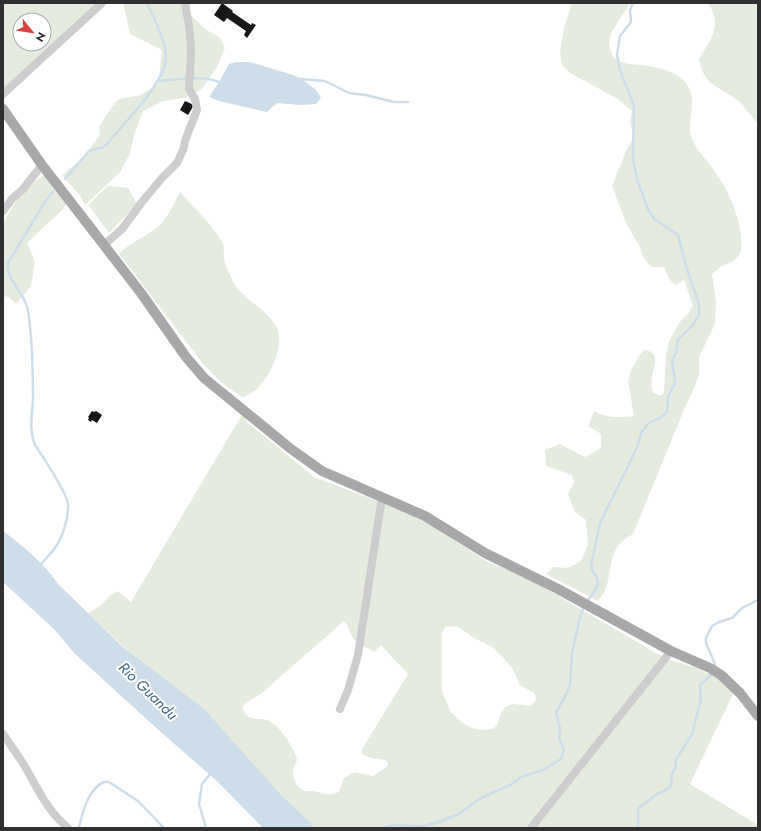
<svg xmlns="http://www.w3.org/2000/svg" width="761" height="831" font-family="Jost,sans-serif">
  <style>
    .green { fill: #e5ecdf; fill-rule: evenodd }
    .water { fill: #cdddea }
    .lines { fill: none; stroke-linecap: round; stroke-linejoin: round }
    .stream { stroke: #cdddea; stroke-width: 2.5 }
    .building { fill: #171717 }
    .minor { stroke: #cdcdcd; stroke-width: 8 }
    .major { stroke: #a8a8a8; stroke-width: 10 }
    .labels { text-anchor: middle; stroke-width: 4; stroke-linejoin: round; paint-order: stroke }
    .water-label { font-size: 15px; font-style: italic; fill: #436b8d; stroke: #fff }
  </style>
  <rect width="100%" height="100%" fill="#fff"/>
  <path class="green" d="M 3,3 L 105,3 L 3,92 ZM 20,20 L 44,20 L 44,44 L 20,44 Z
    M 123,3 L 179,3 L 205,29 L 219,37 L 225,48 L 217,67 L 201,90 L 184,98 L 163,101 L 143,111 L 134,135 L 130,154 L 120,172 L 85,205 L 81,197 L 62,175 L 83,158 L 100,135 L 99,126 L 114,104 L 119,99 L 141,95 L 158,84 L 162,51 L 160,49 L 130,34 Z
    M 572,3 L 630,3 L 611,33 L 609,45 L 613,57 C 616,59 620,62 624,63 C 631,65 640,64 648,66 C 659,68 673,71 681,78 C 702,97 686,116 691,136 C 694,147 704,157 711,166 C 727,188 737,208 741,235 C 741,241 743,250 739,255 C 733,263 730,262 722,266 C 718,268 715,272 712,274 L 716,302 L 715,324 L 699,357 L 699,376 L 690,397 L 686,405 L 633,534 C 628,537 621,541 618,546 C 606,563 614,583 598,601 L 546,574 L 553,567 L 567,568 L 580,562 L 588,545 L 586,520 L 575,512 L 568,494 L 574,482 L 572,475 L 546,466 L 545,450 L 560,444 L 585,457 L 601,448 L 601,434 L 588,426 L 594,411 C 607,418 619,418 634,416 L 628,381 L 631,370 L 639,356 L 644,350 C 661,352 654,365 652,376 C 651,381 651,386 653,392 L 659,396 L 663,394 L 664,389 L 666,354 L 669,342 L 675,330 L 682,319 L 689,313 L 693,305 L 684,280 L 676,285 C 668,280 668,275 664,267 L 652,267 L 644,259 L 640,247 L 627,225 L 612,186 L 626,151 L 633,138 L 630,120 L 632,111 L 618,99 L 570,73 L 562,65 L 560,53 L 564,28 Z
    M 708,3 L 758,3 L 758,124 L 739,101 L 709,82 L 702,71 L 699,59 C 711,38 723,26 708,3 Z
    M 46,174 L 69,201 L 63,209 L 27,243 L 35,262 L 31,286 L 16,304 L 9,297 L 3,296 L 3,228 C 6,210 30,182 46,174 Z
    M 108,186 L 128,188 L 137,204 L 109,233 L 88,205 Z
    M 180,192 C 194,208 214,226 223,244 C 225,249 223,254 224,259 C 226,267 231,278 235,285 C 246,301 266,309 276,326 C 286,343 271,375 258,388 C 254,392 248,395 243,398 L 221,382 L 204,365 L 119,254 C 129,243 143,238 155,229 C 167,220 173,205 180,192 Z
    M 243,413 L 246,421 L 314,477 L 388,505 L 424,520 L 486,561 L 528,578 L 666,659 C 692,666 716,672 733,694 L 690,784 L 758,825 L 758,828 L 314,828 L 310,822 L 281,795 L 88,613 L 100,606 L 111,595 L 118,591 L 131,602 ZM 344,621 C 349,626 349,632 353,638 C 357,645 368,647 374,652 L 381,645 L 408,674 L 362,749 L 362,754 C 369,759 379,758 387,761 L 388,766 L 373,776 L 354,772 L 344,778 L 339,792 C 327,797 324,793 313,791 C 311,791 309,791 307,791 C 296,789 291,777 294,767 C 296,763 298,761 296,756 C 292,746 285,735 278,728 C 276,726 273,723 271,722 C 263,716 252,722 245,714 C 244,712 243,708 242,706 L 263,692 ZM 448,626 L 458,627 L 474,638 L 492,647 L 501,655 L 512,668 L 520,685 L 534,693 L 536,699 L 531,706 L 513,704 L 505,707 L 500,715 L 498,724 L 493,729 L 486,730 L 475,729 L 468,726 L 461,722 L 451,712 L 442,692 L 442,633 L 445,627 Z"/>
  <path class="water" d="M 236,62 L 250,62 L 293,75 L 302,79 L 316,90 L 321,98 L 316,104 L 300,105 L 277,103 L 267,112 L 219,101 L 209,97 L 219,82 L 229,64 Z
    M 3,531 C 22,545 45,564 58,584 L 124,648 L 204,709 L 281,795 L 310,822 L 314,828 L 263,828 L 217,781 L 163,734 L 74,653 L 55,630 L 3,582 Z"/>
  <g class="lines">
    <path class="stream" d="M 300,79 L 325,81 L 349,93 L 366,95 L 394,102 L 408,102
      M 157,81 C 174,80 209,74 222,84
      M 65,179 L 89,151 L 103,147 L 107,144 C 123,124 165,83 166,58 C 166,43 154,17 147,3
      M 39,567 C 44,560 52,553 57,545 C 63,535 69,517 68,504 C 66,491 43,457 35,445 C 28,428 33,414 33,396 C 33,371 32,342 29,317 C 28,313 28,308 26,304 C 21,290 6,279 8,263 L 46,200 L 53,192
      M 587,601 C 591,595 601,586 597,578 C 595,574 592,571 591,566 L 600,523 L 636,450 L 642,431 L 650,422 L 660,418 L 667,412 L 668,397 L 675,383 L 672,360 L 676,353 L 678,340 L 692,326 L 699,315 L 699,304 L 686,266 L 678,235 L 654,219 L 647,207 L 637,179 L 633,159 L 634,106 L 620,70 L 617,55 L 620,36 L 631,22 L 630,10 L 633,3
      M 715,664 L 706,643 L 706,638 L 712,626 L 719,622 L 732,618 L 742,608 L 758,600
      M 79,827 C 83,812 88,789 104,782 L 109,782 L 138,801 L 164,828
      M 206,828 L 199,804 L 202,784 L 211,773
      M 381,828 L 392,825 L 424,826 L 439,822 L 459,814 L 479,799 L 512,784 L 521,777 L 543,770 L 561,759 L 564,750 L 559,737 L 560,729 L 556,712 L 566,695 L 570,685 L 572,653 L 580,617 L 584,606
      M 638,828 L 638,810 L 640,807 L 657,794 L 668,789 L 671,785 L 672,774 L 676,767 L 675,761 L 692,734 L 701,700 L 700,685 L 711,675"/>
  </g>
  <path class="building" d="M 222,3 L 233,11 L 232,12 L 251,25 L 252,23 L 256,25 L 247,38 L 244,35 L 246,31 L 227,18 L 224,22 L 214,15 Z
    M 185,101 L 194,105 L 188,115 L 180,110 Z
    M 92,411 L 94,412 L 96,411 L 102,415 L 97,423 L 92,420 L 91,422 L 88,420 L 89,418 L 88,417 Z"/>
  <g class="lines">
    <path class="minor" d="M 3,94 L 102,3
      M 3,211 L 12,199 L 23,189 L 42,165
      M 104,245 L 122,229 L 142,202 L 162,178 L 177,163 L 183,150 L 186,138 L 197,110 L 195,99 L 189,89 L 191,49 L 189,26 L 185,3
      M 340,709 L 348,690 L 358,655 L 382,497
      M 3,734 C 10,744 17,754 24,765 C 37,787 47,811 68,828
      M 531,828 L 671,651"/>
    <path class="major" d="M 3,109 L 42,165 L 141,293 L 186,357 L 204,378 L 291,449 L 322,471 L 425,516 L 485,553 L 558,589 L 671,651 L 710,668 L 721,675 L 740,693 L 758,716"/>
  </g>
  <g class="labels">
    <g class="water-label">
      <text transform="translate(148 691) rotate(44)" y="5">Rio Guandu</text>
    </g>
  </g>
  <rect width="761" height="831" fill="none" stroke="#303030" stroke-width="8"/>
  <g transform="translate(32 32) rotate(120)"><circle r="19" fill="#ffffff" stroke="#acacac"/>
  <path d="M0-3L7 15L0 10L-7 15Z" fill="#d94040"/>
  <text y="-6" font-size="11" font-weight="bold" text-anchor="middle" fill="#303030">N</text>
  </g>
</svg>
